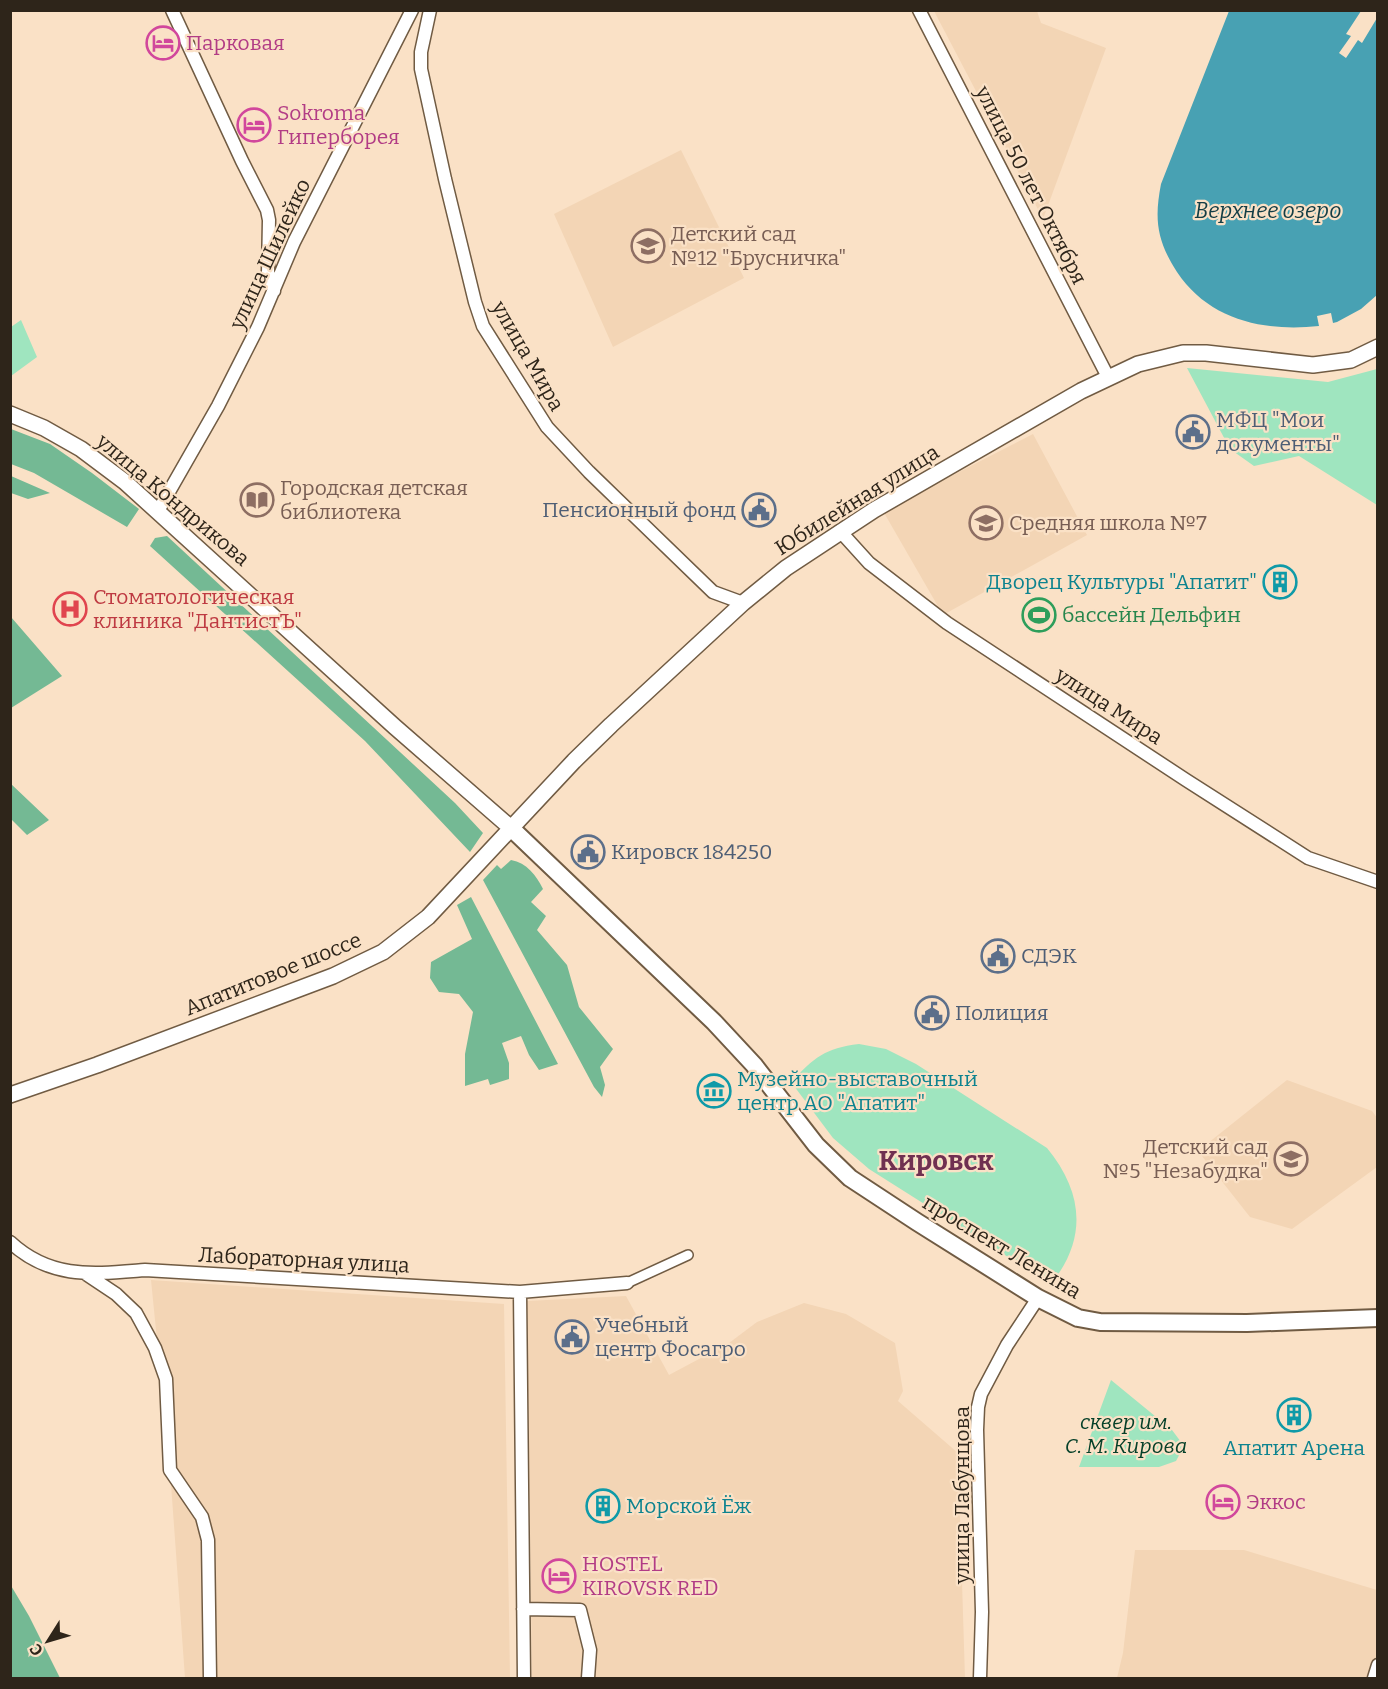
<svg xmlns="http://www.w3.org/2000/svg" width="1388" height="1689" font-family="Bitter,serif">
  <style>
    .built { fill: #f3d5b5 }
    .green { fill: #9fe5bf }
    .forest { fill: #74b994 }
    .water { fill: #48a1b3 }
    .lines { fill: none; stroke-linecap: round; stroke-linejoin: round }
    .pedestrian-casing { stroke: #705b43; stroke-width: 12 }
    .minor-casing { stroke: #705b43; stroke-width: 15 }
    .tertiary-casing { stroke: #705b43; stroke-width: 18 }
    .secondary-casing { stroke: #705b43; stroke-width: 20 }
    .pedestrian { stroke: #fff; stroke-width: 9 }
    .minor { stroke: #fff; stroke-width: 12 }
    .tertiary { stroke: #fff; stroke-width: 15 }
    .secondary { stroke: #fff; stroke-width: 16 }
    .labels { text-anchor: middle; stroke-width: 4.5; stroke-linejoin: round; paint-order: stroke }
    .hotel-label { font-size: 21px; fill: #b23c85; stroke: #fae1c6; text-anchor: start }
    .street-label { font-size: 21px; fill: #2e251a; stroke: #fae1c6 }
    .education-label { font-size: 21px; fill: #785e54; stroke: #fae1c6; text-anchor: start }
    .service-label { font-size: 21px; fill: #4e5e75; stroke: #fae1c6; text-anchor: start }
    .culture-label { font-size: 21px; fill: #0d838f; stroke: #fae1c6; text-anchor: start }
    .health-label { font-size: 21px; fill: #be3a42; stroke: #fae1c6; text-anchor: start }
    .leisure-label { font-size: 21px; fill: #27864d; stroke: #fae1c6; text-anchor: start }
    .park-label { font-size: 21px; font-style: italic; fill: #064029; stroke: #fae1c6 }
    .water-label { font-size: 22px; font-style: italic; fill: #133d45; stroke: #fae1c6 }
    .district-label { font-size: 27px; font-weight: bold; fill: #703051; stroke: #fae1c6 }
  </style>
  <rect width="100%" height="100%" fill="#fae1c6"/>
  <path class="built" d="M 934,11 L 1037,11 L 1041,23 L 1106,48 L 1043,219 Z
    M 681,150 L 744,278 L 613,347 L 554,214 Z
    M 1033,434 L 1087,535 L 943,615 L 883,511 Z
    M 1287,1080 L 1372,1111 L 1378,1119 L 1377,1167 L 1292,1229 L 1250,1217 L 1198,1151 Z
    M 151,1280 L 504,1304 L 510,1678 L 185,1678 L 170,1470 Z
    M 626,1296 L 669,1375 L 729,1343 L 757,1322 L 804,1303 L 846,1314 L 895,1343 L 903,1391 L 898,1401 L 958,1453 L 965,1678 L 532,1678 L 527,1301 Z
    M 1135,1550 L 1244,1550 L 1377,1590 L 1377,1678 L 1117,1678 L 1123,1653 Z"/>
  <path class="green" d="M 21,320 L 37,357 L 11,376 L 11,327 Z
    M 1187,368 L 1328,382 L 1377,369 L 1377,505 L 1299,456 L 1254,466 L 1230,449 Z
    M 859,1044 L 886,1049 L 916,1064 L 1047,1148 C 1083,1192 1088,1238 1051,1284 L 869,1169 L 833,1138 L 791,1082 C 814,1058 825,1048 859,1044 Z
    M 1111,1380 L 1172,1430 L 1184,1446 L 1176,1461 L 1159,1467 L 1079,1467 Z"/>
  <path class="forest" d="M 11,429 L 50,444 L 92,473 L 139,509 L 127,527 L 34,473 L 11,464 Z
    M 11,476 L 50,493 L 28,499 L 11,493 Z
    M 167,536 L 455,803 L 483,833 L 470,852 L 365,741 L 150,546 L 155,538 Z
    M 11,617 L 62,676 L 11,708 L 10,708 Z
    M 10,783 L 49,820 L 27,835 L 11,819 Z
    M 511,860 C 527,863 536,875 543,889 L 531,902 L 546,916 L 537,930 L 567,965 L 579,1007 L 613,1049 L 600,1067 L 605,1085 L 602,1097 L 594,1087 L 483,880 L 497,865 L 501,869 Z
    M 471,897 L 558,1064 L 539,1070 L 529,1055 L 521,1036 L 502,1043 L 509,1063 L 509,1079 L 490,1085 L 488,1079 L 465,1086 L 465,1054 L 473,1012 L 459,994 L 439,992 L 430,978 L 431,962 L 472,939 L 457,905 Z
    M 10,1584 L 29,1616 L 60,1678 L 11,1678 Z"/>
  <path class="water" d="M 1229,11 L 1361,11 L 1346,34 L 1351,36 L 1339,53 L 1346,58 L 1358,40 L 1362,43 L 1377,18 L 1377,295 L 1361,309 L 1337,322 L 1333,323 L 1331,313 L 1317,316 L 1319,326 C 1264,332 1209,320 1177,272 C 1157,241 1154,220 1161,184 Z"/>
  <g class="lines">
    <g class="pedestrian-casing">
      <path id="pedestrian" d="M 627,1283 L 688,1255"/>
    </g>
    <g class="minor-casing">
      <path id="minor" d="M 172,10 L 242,161 L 267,210 L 269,220 L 268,272 L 274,291
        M 430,10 L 421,52 L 421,69 L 445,179 L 475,302 L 483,326 L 547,427 L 589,472 L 713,592 L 743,603
        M 919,10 L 1108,377
        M 158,511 L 218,406 L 258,327 L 294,242 L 412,10
        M 840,531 L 869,563 L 947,623 L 1186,780 L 1308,858 L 1378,882
        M 10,1242 C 51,1280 94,1274 145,1270 L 520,1292 L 627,1283
        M 86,1274 L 116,1294 L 136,1313 L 155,1348 L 166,1379 L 170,1470 L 202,1517 L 208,1540 L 210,1678
        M 520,1292 L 524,1678
        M 523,1609 L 580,1610 L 590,1650 L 588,1678
        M 980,1678 L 982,1612 L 977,1430 L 978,1407 L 981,1394 L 1007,1345 L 1038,1298
        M 1374,1678 L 1378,1665"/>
    </g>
    <g class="tertiary-casing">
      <path id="tertiary" d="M 10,414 L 44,428 L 81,449 L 125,482 L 395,727 L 511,828
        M 10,1095 L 97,1065 L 333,976 L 383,952 L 428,917 L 574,761 L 611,725 L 743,603 L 786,568 L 874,510 L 1081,391 L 1138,364 L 1183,353 L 1206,353 L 1313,365 L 1351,360 L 1378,347"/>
    </g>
    <g class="secondary-casing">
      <path id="secondary" d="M 511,828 L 714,1022 L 754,1065 L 816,1145 L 850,1178 L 917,1222 L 1038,1298 L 1078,1318 L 1100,1322 L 1247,1323 L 1378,1318"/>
    </g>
    <use href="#pedestrian" class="pedestrian"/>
    <use href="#minor" class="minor"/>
    <use href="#tertiary" class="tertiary"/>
    <use href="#secondary" class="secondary"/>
  </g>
  <defs>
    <g id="hotel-ring" transform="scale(1.725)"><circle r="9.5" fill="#fae1c6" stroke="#d1479c" stroke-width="1.5"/><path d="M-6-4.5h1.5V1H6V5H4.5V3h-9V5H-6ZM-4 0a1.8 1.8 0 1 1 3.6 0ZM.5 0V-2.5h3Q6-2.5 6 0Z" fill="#d1479c"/></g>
    <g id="school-ring" transform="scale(1.725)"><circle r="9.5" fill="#fae1c6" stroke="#8d6e63" stroke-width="1.5"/><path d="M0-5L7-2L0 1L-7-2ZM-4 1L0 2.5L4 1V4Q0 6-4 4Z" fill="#8d6e63"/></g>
    <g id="civic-ring" transform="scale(1.725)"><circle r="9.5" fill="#fae1c6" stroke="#5c6f8a" stroke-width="1.5"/><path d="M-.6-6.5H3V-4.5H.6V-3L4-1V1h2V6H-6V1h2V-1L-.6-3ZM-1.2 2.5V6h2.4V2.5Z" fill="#5c6f8a"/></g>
    <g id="library-ring" transform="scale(1.725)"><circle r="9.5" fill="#fae1c6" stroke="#8d6e63" stroke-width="1.5"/><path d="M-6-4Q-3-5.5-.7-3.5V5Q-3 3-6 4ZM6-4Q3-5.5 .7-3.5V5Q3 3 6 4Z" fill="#8d6e63"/></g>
    <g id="building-ring" transform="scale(1.725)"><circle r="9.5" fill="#fae1c6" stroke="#0f9aa8" stroke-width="1.5"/><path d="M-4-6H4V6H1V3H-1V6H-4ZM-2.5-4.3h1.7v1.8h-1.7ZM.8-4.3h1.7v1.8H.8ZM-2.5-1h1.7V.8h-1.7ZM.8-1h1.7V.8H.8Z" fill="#0f9aa8"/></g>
    <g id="hospital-ring" transform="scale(1.725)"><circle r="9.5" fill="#fae1c6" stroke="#e0444e" stroke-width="1.5"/><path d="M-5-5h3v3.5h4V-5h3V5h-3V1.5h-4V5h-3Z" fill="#e0444e"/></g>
    <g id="stadium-ring" transform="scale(1.725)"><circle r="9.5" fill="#fae1c6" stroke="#2e9e5b" stroke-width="1.5"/><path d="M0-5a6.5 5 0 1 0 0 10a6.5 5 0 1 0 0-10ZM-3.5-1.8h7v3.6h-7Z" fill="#2e9e5b"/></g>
    <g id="museum-ring" transform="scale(1.725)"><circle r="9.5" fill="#fae1c6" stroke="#0f9aa8" stroke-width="1.5"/><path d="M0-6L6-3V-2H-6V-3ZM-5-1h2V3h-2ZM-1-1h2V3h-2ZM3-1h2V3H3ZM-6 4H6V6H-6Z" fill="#0f9aa8"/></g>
  </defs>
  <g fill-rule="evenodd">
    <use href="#hotel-ring" x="163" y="43"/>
    <use href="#hotel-ring" x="254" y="125"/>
    <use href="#school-ring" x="648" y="246"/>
    <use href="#civic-ring" x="1193" y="432"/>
    <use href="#library-ring" x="257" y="500"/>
    <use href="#civic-ring" x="759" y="510"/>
    <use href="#school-ring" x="986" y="523"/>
    <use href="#building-ring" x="1280" y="582"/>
    <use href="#hospital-ring" x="70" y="609"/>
    <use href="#stadium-ring" x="1039" y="615"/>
    <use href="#civic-ring" x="588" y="852"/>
    <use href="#civic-ring" x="998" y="956"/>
    <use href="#civic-ring" x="932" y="1013"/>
    <use href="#museum-ring" x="714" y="1091"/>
    <use href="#school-ring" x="1291" y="1159"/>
    <use href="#civic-ring" x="572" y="1337"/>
    <use href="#building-ring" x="1294" y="1415"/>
    <use href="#hotel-ring" x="1223" y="1502"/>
    <use href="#building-ring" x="603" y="1506"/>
    <use href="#hotel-ring" x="559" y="1576"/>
  </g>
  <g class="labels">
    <g class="hotel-label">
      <text x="186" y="50">Парковая</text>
      <text x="277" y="120">Sokroma<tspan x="277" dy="24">Гиперборея</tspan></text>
      <text x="1246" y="1509">Эккос</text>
      <text x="582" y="1571">HOSTEL<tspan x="582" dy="24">KIROVSK RED</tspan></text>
    </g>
    <g class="street-label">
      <text transform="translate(1031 185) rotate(63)" y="7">улица 50 лет Октября</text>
      <text transform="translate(270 254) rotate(-65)" y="7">улица Шилейко</text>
      <text transform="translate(528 356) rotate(60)" y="7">улица Мира</text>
      <text transform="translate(173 500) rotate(40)" y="7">улица Кондрикова</text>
      <text transform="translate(857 500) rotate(-32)" y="7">Юбилейная улица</text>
      <text transform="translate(1109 706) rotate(33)" y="7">улица Мира</text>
      <text transform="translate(273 974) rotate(-22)" y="7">Апатитовое шоссе</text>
      <text transform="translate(1002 1247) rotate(31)" y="7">проспект Ленина</text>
      <text transform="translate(304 1260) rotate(3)" y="7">Лабораторная улица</text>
      <text transform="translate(962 1495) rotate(-90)" y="7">улица Лабунцова</text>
    </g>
    <g class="education-label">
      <text x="671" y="241">Детский сад<tspan x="671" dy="24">№12 "Брусничка"</tspan></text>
      <text x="280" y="495">Городская детская<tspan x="280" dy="24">библиотека</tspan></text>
      <text x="1009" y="530">Средняя школа №7</text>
      <text x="1268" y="1154" text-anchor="end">Детский сад<tspan x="1268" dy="24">№5 "Незабудка"</tspan></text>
    </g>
    <g class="service-label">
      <text x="1216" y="427">МФЦ "Мои<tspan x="1216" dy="24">документы"</tspan></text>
      <text x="736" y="517" text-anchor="end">Пенсионный фонд</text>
      <text x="611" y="859">Кировск 184250</text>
      <text x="1021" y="963">СДЭК</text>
      <text x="955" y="1020">Полиция</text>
      <text x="595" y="1332">Учебный<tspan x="595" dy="24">центр Фосагро</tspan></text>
    </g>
    <g class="culture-label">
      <text x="1257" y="589" text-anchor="end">Дворец Культуры "Апатит"</text>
      <text x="737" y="1086">Музейно-выставочный<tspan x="737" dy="24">центр АО "Апатит"</tspan></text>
      <text x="1294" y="1455" text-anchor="middle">Апатит Арена</text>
      <text x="626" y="1513">Морской Ёж</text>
    </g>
    <g class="health-label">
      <text x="93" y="604">Стоматологическая<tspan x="93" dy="24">клиника "ДантистЪ"</tspan></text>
    </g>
    <g class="leisure-label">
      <text x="1062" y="622">бассейн Дельфин</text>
    </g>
    <g class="park-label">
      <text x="1126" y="1429">сквер им.<tspan x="1126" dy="24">С. М. Кирова</tspan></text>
    </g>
    <g class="water-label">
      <text x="1268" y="218">Верхнее озеро</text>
    </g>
    <g class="district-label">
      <text x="936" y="1170">Кировск</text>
    </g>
  </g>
  <rect width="1388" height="1689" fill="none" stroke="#2e251a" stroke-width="24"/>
  <g transform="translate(48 1641) rotate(233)" stroke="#fae1c6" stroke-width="4.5" paint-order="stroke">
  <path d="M0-4.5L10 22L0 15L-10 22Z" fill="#2e251a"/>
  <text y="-9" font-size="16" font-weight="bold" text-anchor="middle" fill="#2e251a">С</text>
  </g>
</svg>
